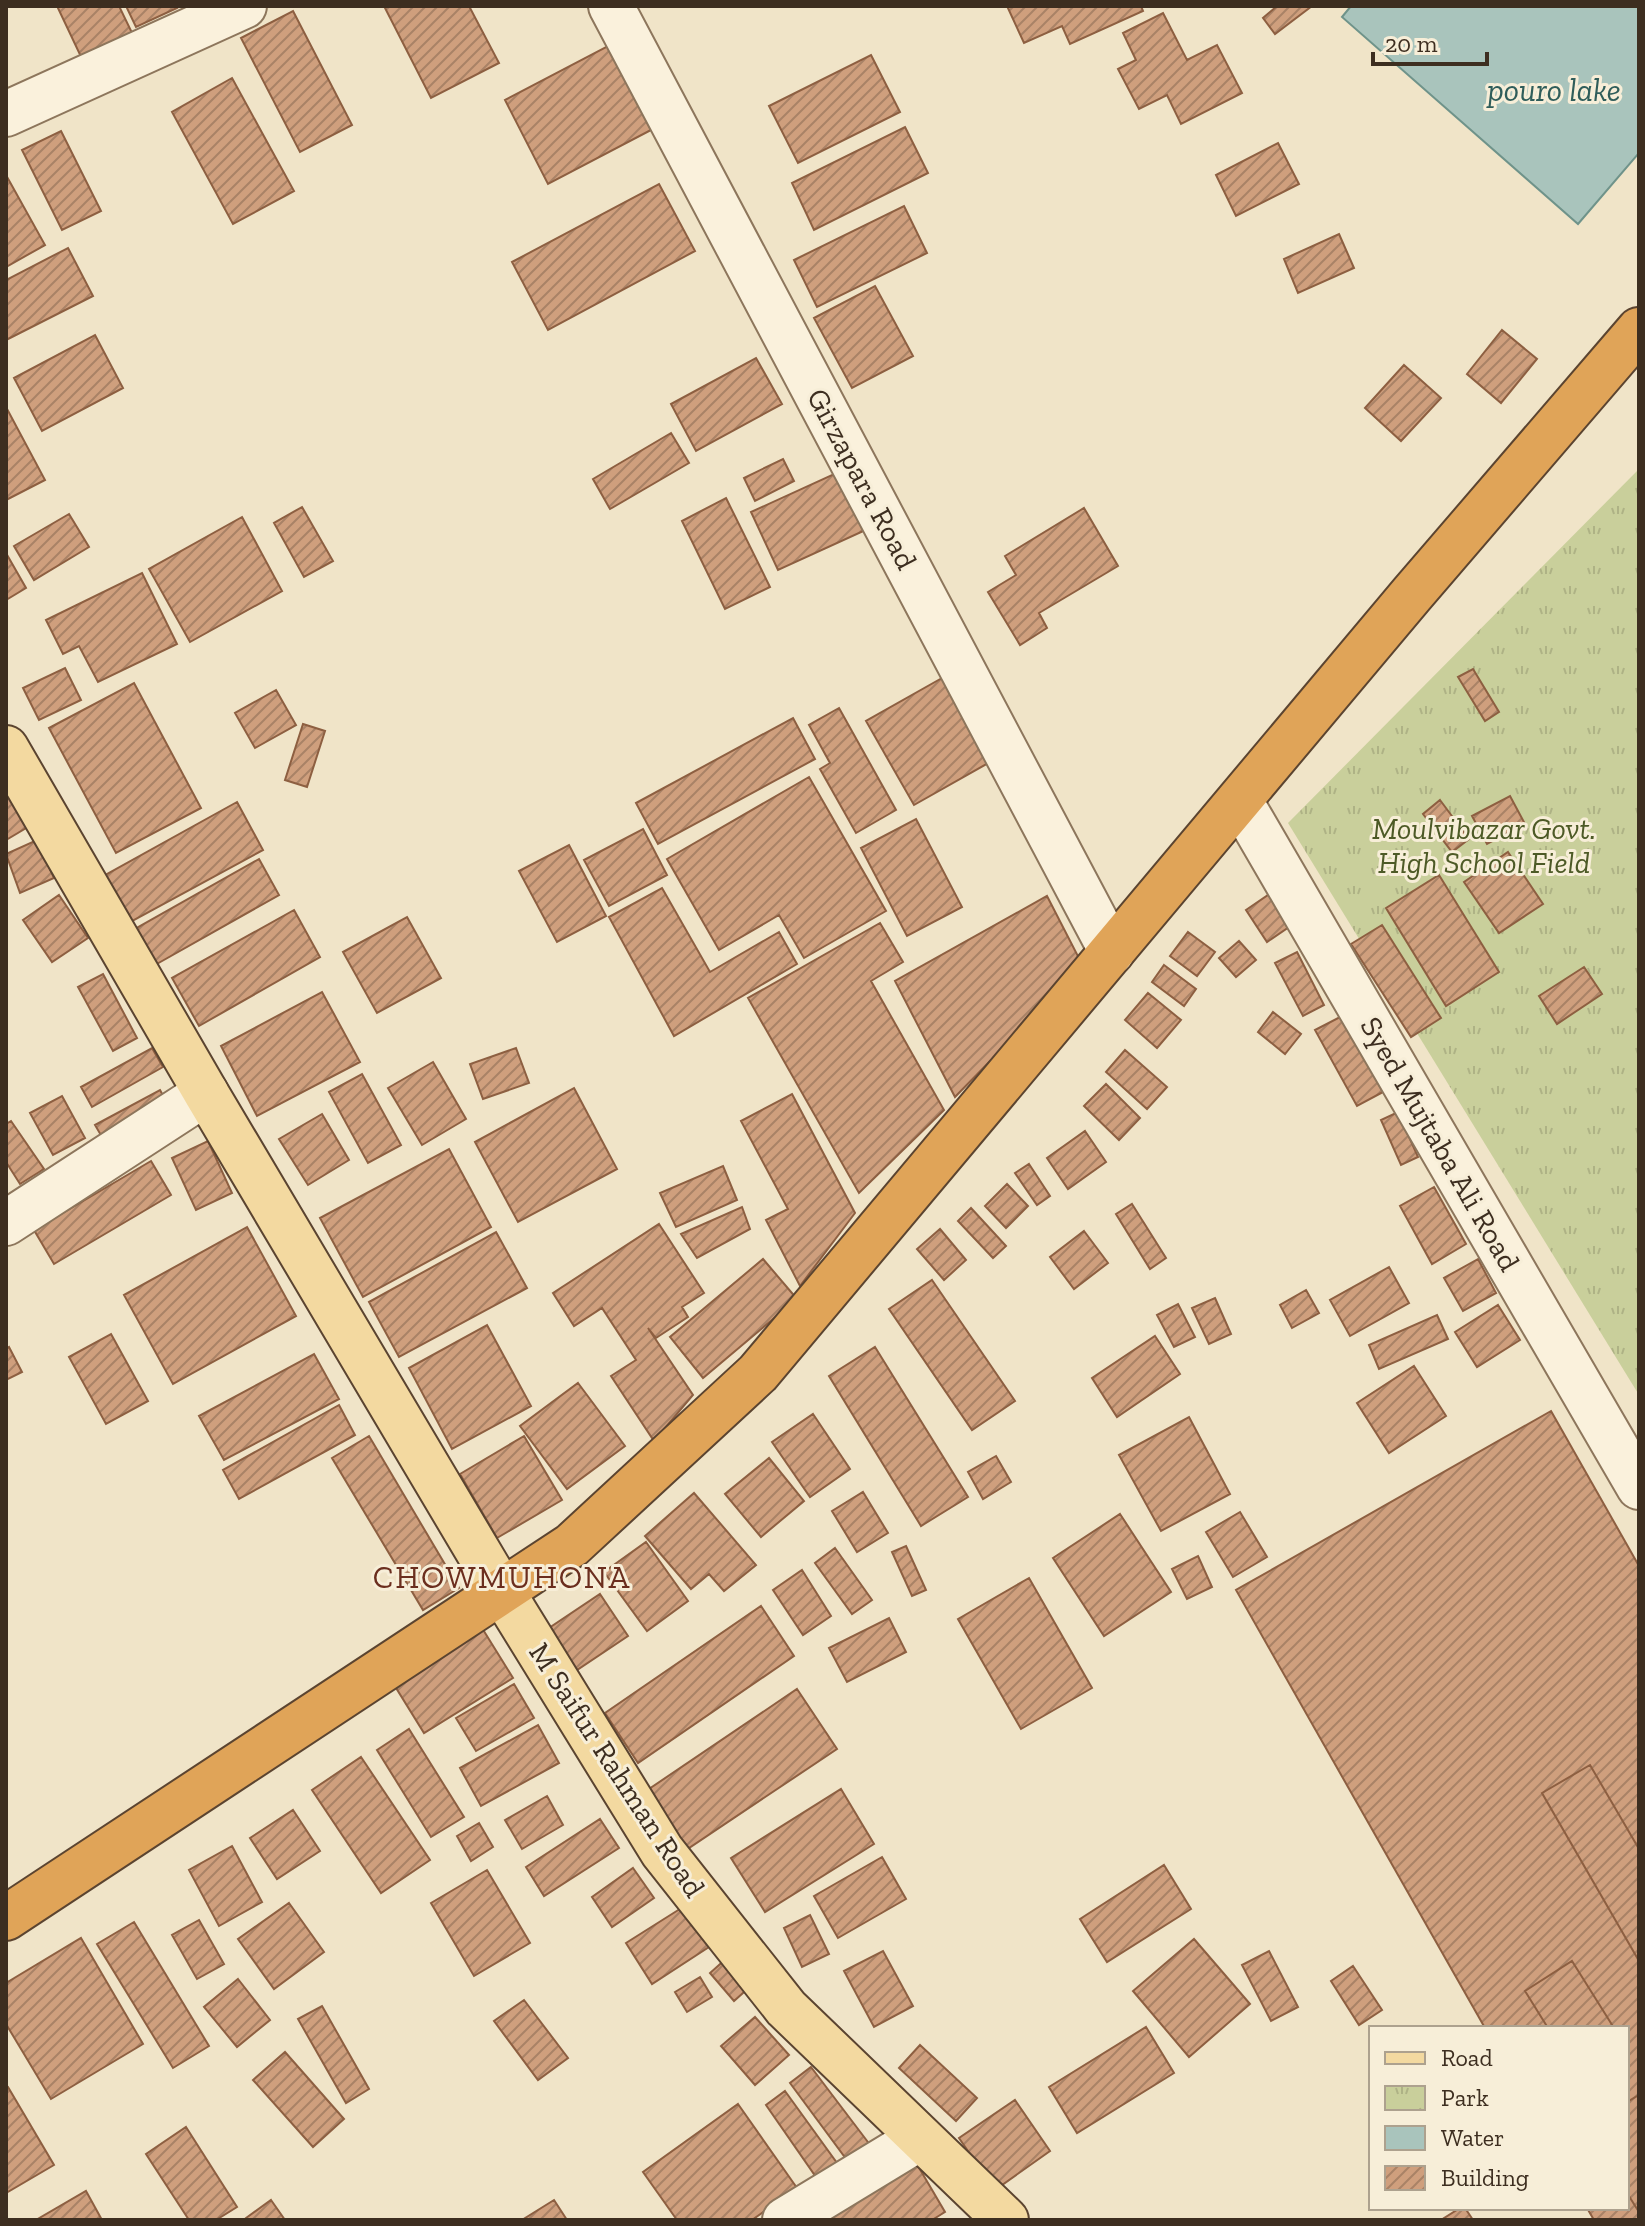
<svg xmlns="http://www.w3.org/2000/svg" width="1645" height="2226" font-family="'Zilla Slab',serif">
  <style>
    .park { fill: url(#park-tufts) }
    .water { fill: #a9c4bc; stroke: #6f938a; stroke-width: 2 }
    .building { fill: url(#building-hatch); stroke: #8d5f41; stroke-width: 2 }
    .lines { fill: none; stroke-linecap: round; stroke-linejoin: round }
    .minor-casing { stroke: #8d765c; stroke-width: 48 }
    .major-casing { stroke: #5b4430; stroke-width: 48 }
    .highway-casing { stroke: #5b4430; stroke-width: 48 }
    .minor { stroke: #faf1dc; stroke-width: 44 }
    .major { stroke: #f3d9a0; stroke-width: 44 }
    .highway { stroke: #e0a458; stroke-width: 44 }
    .labels { text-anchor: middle; stroke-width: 6; stroke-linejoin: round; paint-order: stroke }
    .street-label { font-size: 30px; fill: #3d2e20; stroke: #f7eed8 }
    .park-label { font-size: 30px; font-style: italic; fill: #4d5a26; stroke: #f7eed8 }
    .water-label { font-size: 32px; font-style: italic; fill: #2f5d5a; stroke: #f7eed8 }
    .neighbourhood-label { font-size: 32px; letter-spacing: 2px; fill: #6b2e1e; stroke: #f7eed8 }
  </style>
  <defs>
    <pattern id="park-tufts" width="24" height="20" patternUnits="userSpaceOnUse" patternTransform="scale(2)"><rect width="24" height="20" fill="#c9cf9b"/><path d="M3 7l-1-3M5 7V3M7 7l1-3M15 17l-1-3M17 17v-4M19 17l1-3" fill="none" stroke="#aeb285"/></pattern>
    <pattern id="building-hatch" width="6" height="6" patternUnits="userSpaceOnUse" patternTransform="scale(2)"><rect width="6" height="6" fill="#cf9f7d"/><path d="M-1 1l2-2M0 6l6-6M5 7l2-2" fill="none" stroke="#a98266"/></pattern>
  </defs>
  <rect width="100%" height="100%" fill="#f0e4c8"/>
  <path class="park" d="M 1639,469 L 1639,1395 L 1288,823 Z"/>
  <path class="water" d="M 1351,6 L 1639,6 L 1639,153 L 1578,224 L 1342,17 Z"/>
  <path class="building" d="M 57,6 L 119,6 L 134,37 L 83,61 Z
    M 126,6 L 176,6 L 177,8 L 136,27 Z
    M 384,6 L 469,6 L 499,63 L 431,98 Z
    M 1007,6 L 1141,6 L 1143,11 L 1070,44 L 1062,26 L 1024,43 Z
    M 1277,6 L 1312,6 L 1275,34 L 1263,18 Z
    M 293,11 L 352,125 L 300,152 L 241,38 Z
    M 1163,13 L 1187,60 L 1217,45 L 1242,93 L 1181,124 L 1167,95 L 1139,109 L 1118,69 L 1136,60 L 1123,33 Z
    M 608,46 L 651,130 L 548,184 L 505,100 Z
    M 871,55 L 900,112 L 798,163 L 769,106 Z
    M 232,78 L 294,191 L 233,224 L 172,112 Z
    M 905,127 L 928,173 L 814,230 L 792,183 Z
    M 61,131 L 101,211 L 62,230 L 22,150 Z
    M 1278,143 L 1299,184 L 1236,216 L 1216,175 Z
    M 6,175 L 45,245 L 6,267 Z
    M 659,184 L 695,251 L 548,330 L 512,262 Z
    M 904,206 L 927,253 L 817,307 L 794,260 Z
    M 1339,234 L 1354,268 L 1298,293 L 1284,259 Z
    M 68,248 L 93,296 L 6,340 L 6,280 Z
    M 875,286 L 913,356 L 852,388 L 814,318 Z
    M 1502,330 L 1537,359 L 1501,403 L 1467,374 Z
    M 95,335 L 123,388 L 42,431 L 14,378 Z
    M 756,358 L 782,404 L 696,451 L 671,404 Z
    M 1404,365 L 1441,398 L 1401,441 L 1365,408 Z
    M 6,407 L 45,480 L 6,500 Z
    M 671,433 L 689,463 L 610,509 L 593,479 Z
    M 783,459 L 794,481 L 755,501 L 744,478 Z
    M 843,470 L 870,528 L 778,570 L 751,512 Z
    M 726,498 L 770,587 L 725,609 L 682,521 Z
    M 302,507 L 333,561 L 304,577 L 274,523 Z
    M 1084,508 L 1118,566 L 1039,613 L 1047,628 L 1020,645 L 988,592 L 1016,575 L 1005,556 Z
    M 69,514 L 89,547 L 34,580 L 14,546 Z
    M 242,517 L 282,591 L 190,642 L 149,569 Z
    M 6,553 L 26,588 L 6,600 Z
    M 142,573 L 177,644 L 98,682 L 79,646 L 63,654 L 46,620 Z
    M 65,668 L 81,700 L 39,720 L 23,688 Z
    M 1473,669 L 1499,712 L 1485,721 L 1458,677 Z
    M 942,678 L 990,762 L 914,805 L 866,721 Z
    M 134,683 L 201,808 L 116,853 L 49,728 Z
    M 276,690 L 296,725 L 255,748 L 235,713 Z
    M 839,708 L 896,810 L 856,833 L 820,769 L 830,763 L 809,725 Z
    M 793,718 L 815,759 L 658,844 L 636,803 Z
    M 303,724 L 325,731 L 307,787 L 285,780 Z
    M 809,777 L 886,911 L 804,958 L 779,915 L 719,950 L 667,859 Z
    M 6,779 L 33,824 L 6,840 Z
    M 1510,796 L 1525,824 L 1487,844 L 1472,816 Z
    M 1440,800 L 1469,839 L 1452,852 L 1423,814 Z
    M 237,802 L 263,850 L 125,925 L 100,878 Z
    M 916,819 L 962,907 L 907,936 L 861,848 Z
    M 643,829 L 667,875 L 609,906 L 584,860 Z
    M 37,840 L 54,878 L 20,893 L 6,854 Z
    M 569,845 L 606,916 L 557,942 L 519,871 Z
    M 1508,852 L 1543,904 L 1499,933 L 1464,882 Z
    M 259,859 L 279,895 L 155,965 L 135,929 Z
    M 1439,875 L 1499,972 L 1446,1006 L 1386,908 Z
    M 662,888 L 710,972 L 779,932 L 797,964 L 674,1036 L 609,917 Z
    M 1271,893 L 1292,925 L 1267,942 L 1246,910 Z
    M 59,895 L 88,938 L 52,962 L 23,920 Z
    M 1047,896 L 1083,966 L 955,1097 L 895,981 Z
    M 294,910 L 320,957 L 199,1026 L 172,978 Z
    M 407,917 L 441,978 L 377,1013 L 343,952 Z
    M 880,923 L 903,962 L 871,981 L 944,1110 L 859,1193 L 748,998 Z
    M 1382,925 L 1441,1018 L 1411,1037 L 1351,944 Z
    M 1188,932 L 1215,952 L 1197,976 L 1170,956 Z
    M 1239,941 L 1256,960 L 1236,977 L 1219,958 Z
    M 1297,952 L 1324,1005 L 1303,1016 L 1275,963 Z
    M 1164,965 L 1196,989 L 1184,1006 L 1152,982 Z
    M 1584,967 L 1602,994 L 1557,1024 L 1539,996 Z
    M 103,974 L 137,1038 L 113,1051 L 78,987 Z
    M 322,992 L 360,1062 L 257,1116 L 221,1046 Z
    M 1148,993 L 1181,1020 L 1157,1048 L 1125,1020 Z
    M 1273,1012 L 1301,1034 L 1285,1054 L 1258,1032 Z
    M 1342,1016 L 1383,1092 L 1357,1106 L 1315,1030 Z
    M 152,1048 L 163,1067 L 92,1107 L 81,1087 Z
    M 516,1048 L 529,1083 L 483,1099 L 470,1064 Z
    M 1125,1050 L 1167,1087 L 1147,1109 L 1106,1072 Z
    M 433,1062 L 466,1119 L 422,1145 L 388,1088 Z
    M 362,1074 L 401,1145 L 368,1163 L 329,1092 Z
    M 1106,1084 L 1140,1118 L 1119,1140 L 1084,1106 Z
    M 574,1088 L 617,1169 L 518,1222 L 475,1142 Z
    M 160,1090 L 166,1101 L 102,1137 L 95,1125 Z
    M 792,1094 L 855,1213 L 800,1286 L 766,1220 L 788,1209 L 741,1121 Z
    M 62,1096 L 85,1138 L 53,1155 L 30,1113 Z
    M 1398,1112 L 1418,1157 L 1401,1165 L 1381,1120 Z
    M 322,1114 L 349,1160 L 308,1185 L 279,1139 Z
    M 11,1121 L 44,1169 L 20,1184 L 6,1162 L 6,1124 Z
    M 1085,1131 L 1106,1162 L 1068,1189 L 1047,1158 Z
    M 208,1141 L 232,1193 L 196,1210 L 172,1158 Z
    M 449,1149 L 491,1227 L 363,1297 L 320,1218 Z
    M 151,1161 L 171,1195 L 54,1264 L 34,1230 Z
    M 1029,1164 L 1050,1196 L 1037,1205 L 1015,1173 Z
    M 723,1166 L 737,1200 L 676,1227 L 660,1193 Z
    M 1007,1184 L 1028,1206 L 1006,1228 L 985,1206 Z
    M 1434,1187 L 1466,1244 L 1432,1264 L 1400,1206 Z
    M 1132,1204 L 1166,1258 L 1150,1269 L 1116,1214 Z
    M 742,1207 L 750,1229 L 697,1258 L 681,1234 Z
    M 971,1208 L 1006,1246 L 993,1258 L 958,1221 Z
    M 659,1224 L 704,1293 L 682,1307 L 688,1317 L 656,1338 L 648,1328 L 693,1395 L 654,1441 L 611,1376 L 636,1360 L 602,1308 L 574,1326 L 553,1293 Z
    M 247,1227 L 296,1316 L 173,1384 L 124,1295 Z
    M 940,1229 L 966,1260 L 944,1280 L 917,1249 Z
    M 1084,1231 L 1108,1263 L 1074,1289 L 1050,1257 Z
    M 496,1232 L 527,1288 L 399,1357 L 369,1302 Z
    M 763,1259 L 797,1299 L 703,1378 L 670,1337 Z
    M 1478,1259 L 1496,1293 L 1463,1311 L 1444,1278 Z
    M 1389,1267 L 1409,1303 L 1350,1336 L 1330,1300 Z
    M 932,1280 L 1015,1401 L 972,1430 L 889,1309 Z
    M 1306,1290 L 1319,1313 L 1292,1328 L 1280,1305 Z
    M 1215,1298 L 1231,1334 L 1209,1344 L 1192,1308 Z
    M 1178,1304 L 1195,1337 L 1174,1347 L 1157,1315 Z
    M 1498,1305 L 1520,1340 L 1477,1367 L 1455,1332 Z
    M 1437,1315 L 1448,1339 L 1379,1369 L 1369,1345 Z
    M 487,1325 L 531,1406 L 452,1449 L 409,1368 Z
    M 111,1334 L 148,1401 L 106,1424 L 69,1357 Z
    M 1155,1336 L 1180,1374 L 1117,1417 L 1092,1378 Z
    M 9,1347 L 22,1372 L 6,1380 L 6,1349 Z
    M 875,1347 L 968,1497 L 921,1526 L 829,1376 Z
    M 314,1354 L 339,1399 L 224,1460 L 199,1416 Z
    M 1414,1366 L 1446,1416 L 1389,1453 L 1357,1403 Z
    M 578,1383 L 625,1446 L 567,1489 L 520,1426 Z
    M 339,1405 L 355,1435 L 239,1499 L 223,1470 Z
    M 1551,1411 L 1639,1566 L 1639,2220 L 1594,2220 L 1587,2208 L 1627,2208 L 1627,2028 L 1485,2028 L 1236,1590 Z
    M 813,1414 L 850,1469 L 810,1497 L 772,1442 Z
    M 1189,1417 L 1230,1494 L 1161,1531 L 1119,1455 Z
    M 369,1436 L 459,1588 L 423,1610 L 332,1458 Z
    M 524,1436 L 562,1500 L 497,1538 L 460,1474 Z
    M 996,1456 L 1011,1482 L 983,1499 L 968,1472 Z
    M 769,1458 L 804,1501 L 761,1537 L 725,1494 Z
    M 863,1492 L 888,1533 L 857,1552 L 832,1511 Z
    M 694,1493 L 756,1565 L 724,1591 L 709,1574 L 691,1589 L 645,1536 Z
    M 1240,1512 L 1267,1557 L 1233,1577 L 1206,1532 Z
    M 1120,1514 L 1171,1592 L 1104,1636 L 1053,1558 Z
    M 646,1542 L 688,1601 L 647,1631 L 604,1572 Z
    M 906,1546 L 926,1590 L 912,1596 L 892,1552 Z
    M 835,1548 L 872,1600 L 852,1614 L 815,1563 Z
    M 1198,1556 L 1212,1587 L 1187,1599 L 1172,1569 Z
    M 802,1570 L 831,1616 L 803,1635 L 773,1590 Z
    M 1029,1578 L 1092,1688 L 1021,1729 L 958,1619 Z
    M 600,1594 L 628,1636 L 574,1672 L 546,1630 Z
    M 761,1606 L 794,1656 L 638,1763 L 605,1713 Z
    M 889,1618 L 906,1652 L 847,1682 L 829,1648 Z
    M 482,1628 L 513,1678 L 424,1733 L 393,1683 Z
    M 514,1684 L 534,1718 L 476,1751 L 456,1718 Z
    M 797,1689 L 837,1749 L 686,1850 L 646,1791 Z
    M 538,1725 L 559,1763 L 481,1806 L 460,1768 Z
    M 409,1729 L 464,1817 L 431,1837 L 377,1750 Z
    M 361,1757 L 430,1860 L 381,1893 L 312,1790 Z
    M 1590,1765 L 1639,1849 L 1639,1961 L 1542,1793 Z
    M 841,1789 L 874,1844 L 765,1912 L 731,1858 Z
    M 547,1796 L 563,1825 L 522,1849 L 505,1820 Z
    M 293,1810 L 320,1851 L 277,1879 L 250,1838 Z
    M 600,1819 L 619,1848 L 544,1896 L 526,1867 Z
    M 479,1823 L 493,1847 L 471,1861 L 457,1836 Z
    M 232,1846 L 262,1902 L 219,1926 L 189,1870 Z
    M 882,1857 L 906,1899 L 838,1938 L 814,1896 Z
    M 1164,1865 L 1191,1909 L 1107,1962 L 1080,1919 Z
    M 633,1868 L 654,1898 L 612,1927 L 592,1897 Z
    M 487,1870 L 530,1943 L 474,1976 L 431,1903 Z
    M 289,1903 L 324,1952 L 274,1989 L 238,1939 Z
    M 683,1907 L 709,1947 L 652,1984 L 626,1943 Z
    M 810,1915 L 829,1954 L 802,1967 L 784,1928 Z
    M 199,1920 L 224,1964 L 197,1979 L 172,1935 Z
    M 134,1922 L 209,2046 L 173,2068 L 97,1944 Z
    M 81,1938 L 143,2044 L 51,2099 L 6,2024 L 6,1983 Z
    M 1194,1939 L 1250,2004 L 1189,2057 L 1133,1991 Z
    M 883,1951 L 913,2006 L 874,2027 L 844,1971 Z
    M 1269,1951 L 1298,2007 L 1271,2021 L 1242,1965 Z
    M 728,1957 L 752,1985 L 734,2001 L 710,1973 Z
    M 1572,1961 L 1614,2028 L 1548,2028 L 1525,1991 Z
    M 1353,1966 L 1382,2010 L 1359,2025 L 1331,1981 Z
    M 700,1977 L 712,1997 L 687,2012 L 675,1992 Z
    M 238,1979 L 270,2020 L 237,2047 L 204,2007 Z
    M 524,2000 L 568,2058 L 538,2080 L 494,2021 Z
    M 322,2006 L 369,2089 L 346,2103 L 298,2019 Z
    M 755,2017 L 789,2055 L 755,2085 L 721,2046 Z
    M 1146,2027 L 1174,2073 L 1077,2133 L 1049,2087 Z
    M 920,2045 L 977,2098 L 956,2121 L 899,2068 Z
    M 285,2052 L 344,2119 L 313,2147 L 253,2080 Z
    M 811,2067 L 880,2158 L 858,2175 L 790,2083 Z
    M 8,2087 L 54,2165 L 6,2193 L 6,2088 Z
    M 785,2091 L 837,2163 L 816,2177 L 766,2105 Z
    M 1639,2095 L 1639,2212 L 1627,2193 L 1627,2102 Z
    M 1015,2100 L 1050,2151 L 995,2190 L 959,2138 Z
    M 738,2104 L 797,2188 L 752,2220 L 677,2220 L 643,2172 Z
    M 186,2127 L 237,2207 L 216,2220 L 189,2220 L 146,2154 Z
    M 918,2166 L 945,2212 L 932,2220 L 823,2220 Z
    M 86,2191 L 102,2220 L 36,2220 Z
    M 271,2200 L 285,2220 L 247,2220 L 246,2218 Z
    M 554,2200 L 567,2220 L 522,2220 Z
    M 1460,2208 L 1465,2208 L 1473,2220 L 1441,2220 Z"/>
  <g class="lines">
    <g class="minor-casing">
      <path id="minor" d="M 611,6 L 1112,952
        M 6,114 L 244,6
        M 1240,801 L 1639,1487
        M 6,1223 L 206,1093
        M 785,2220 L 920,2138"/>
    </g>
    <g class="major-casing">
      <path id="major" d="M 6,748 L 206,1093 L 501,1590 L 662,1851 L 786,2008 L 1006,2220"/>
    </g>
    <g class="highway-casing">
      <path id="highway" d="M 6,1918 L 572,1545 L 758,1373 L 1412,594 L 1639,330"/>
    </g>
    <use href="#minor" class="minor"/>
    <use href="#major" class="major"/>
    <use href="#highway" class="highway"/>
  </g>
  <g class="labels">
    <g class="street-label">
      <text transform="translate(862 479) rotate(62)" y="10">Girzapara Road</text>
      <text transform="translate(1440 1144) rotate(60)" y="10">Syed Mujtaba Ali Road</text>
      <text transform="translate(617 1770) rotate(57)" y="10">M Saifur Rahman Road</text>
    </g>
    <g class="park-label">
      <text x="1484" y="839">Moulvibazar Govt.<tspan x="1484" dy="34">High School Field</tspan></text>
    </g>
    <g class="water-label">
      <text x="1554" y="101">pouro lake</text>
    </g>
    <g class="neighbourhood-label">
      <text x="502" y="1588">CHOWMUHONA</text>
    </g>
  </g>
  <rect width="1645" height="2226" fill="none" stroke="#3d2e20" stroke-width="16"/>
  <rect x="1369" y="2026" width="260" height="184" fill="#f7eed8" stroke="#ada18e" stroke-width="2"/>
  <rect x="1385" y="2052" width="40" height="12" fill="#f3d9a0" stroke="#ada18e" stroke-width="2"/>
  <text x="1441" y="2066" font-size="24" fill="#3d2e20">Road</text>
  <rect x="1385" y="2086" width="40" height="24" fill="url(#park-tufts)" stroke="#ada18e" stroke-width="2"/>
  <text x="1441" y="2106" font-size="24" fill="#3d2e20">Park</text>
  <rect x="1385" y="2126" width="40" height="24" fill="#a9c4bc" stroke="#ada18e" stroke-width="2"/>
  <text x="1441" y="2146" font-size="24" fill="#3d2e20">Water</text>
  <rect x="1385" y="2166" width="40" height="24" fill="url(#building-hatch)" stroke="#ada18e" stroke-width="2"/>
  <text x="1441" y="2186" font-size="24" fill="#3d2e20">Building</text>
  <path d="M1373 52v12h114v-12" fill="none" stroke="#3d2e20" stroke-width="4"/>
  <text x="1385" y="52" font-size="24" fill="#3d2e20" stroke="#f7eed8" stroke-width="6" paint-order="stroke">20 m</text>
</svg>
